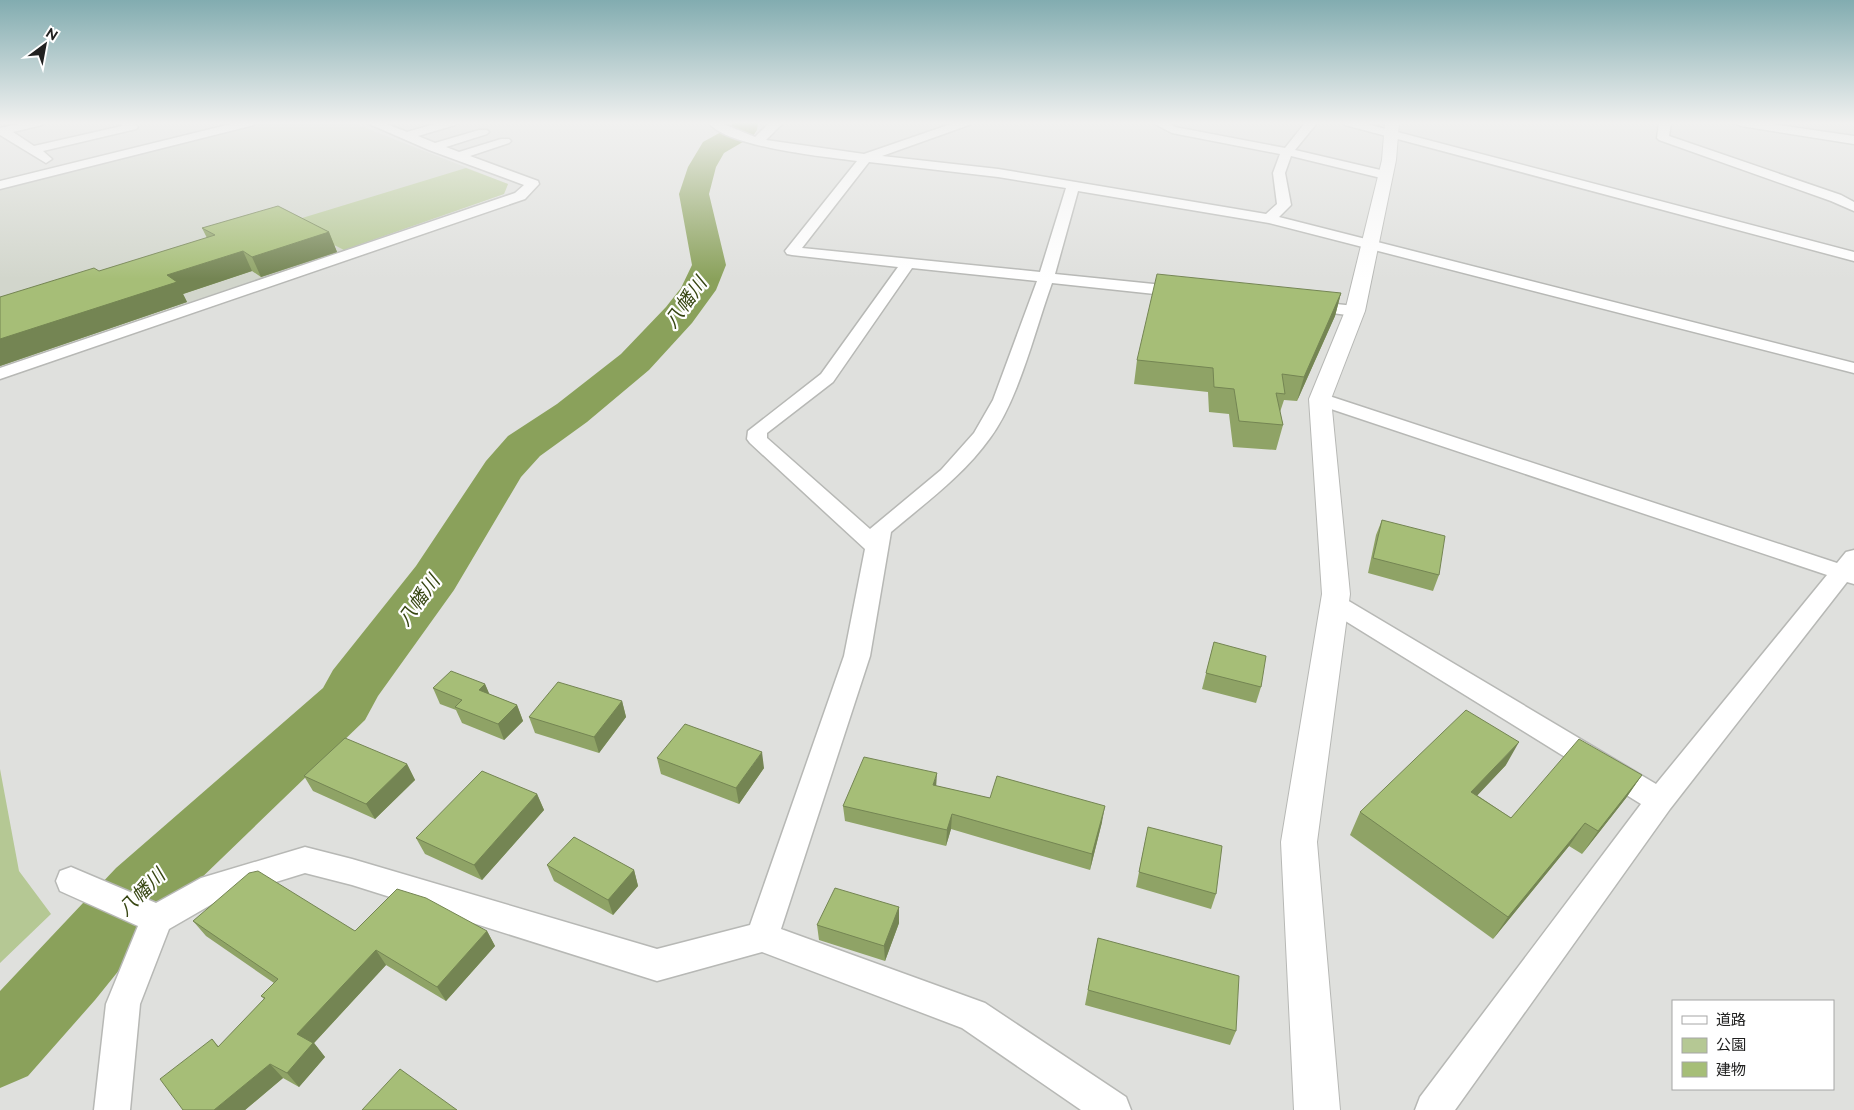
<svg xmlns="http://www.w3.org/2000/svg" width="1854" height="1110" font-family="Raleway,'Noto Sans JP',sans-serif">
  <style>
    .built { fill: #d2d6cc }
    .green { fill: #b5c894 }
    .lines { fill: none; stroke-linecap: round; stroke-linejoin: round }
    .river { fill: #8aa15b; fill-rule: evenodd }
    .minor-casing { stroke: #b7b8b5; stroke-width: 3 }
    .tertiary-casing { stroke: #b7b8b5; stroke-width: 2 }
    .minor { fill: #fff; fill-rule: evenodd }
    .tertiary { fill: #fff; fill-rule: evenodd }
    .wall { fill: #8fa366 }
    .shaded-wall { fill: #748553 }
    .building { fill: #a6be77; stroke: #748553 }
    .labels { text-anchor: middle; stroke-width: 4.5; stroke-linejoin: round; paint-order: stroke }
    .water-label { font-size: 19px; font-style: italic; fill: #374612; stroke: #fff }
  </style>
  <rect width="100%" height="100%" fill="#dfe0dd"/>
  <path class="built" d="M 256,123 L 353,123 L 508,184 L 504,194 L 0,373 L 0,188 Z"/>
  <path class="green" d="M 466,168 L 508,184 L 504,194 L 344,250 L 289,222 Z
    M 0,769 L 19,871 L 51,914 L 0,963 Z"/>
  <g class="lines">
    <path class="river" d="M 732,123 L 758,123 L 757,130 L 753,136 L 724,153 L 716,167 L 709,194 L 726,265 L 716,290 L 692,323 L 649,370 L 587,422 L 540,456 L 521,477 L 454,590 L 378,696 L 365,720 L 166,912 L 95,1000 L 28,1076 L 0,1088 L 0,991 L 116,868 L 323,688 L 333,670 L 416,566 L 486,461 L 508,436 L 557,404 L 621,354 L 666,307 L 681,288 L 692,265 L 679,194 L 688,167 L 703,142 L 732,126 Z"/>
    <g class="minor-casing">
      <path id="minor" d="M 23,123 L 44,123 L 42,125 L 13,132 L 34,146 L 122,126 L 119,123 L 134,123 L 138,127 L 136,129 L 43,151 L 52,159 L 46,163 L 0,135 L 0,128 Z
        M 235,123 L 256,123 L 254,125 L 0,189 L 0,181 Z
        M 367,123 L 384,123 L 407,132 L 438,123 L 457,123 L 455,125 L 418,136 L 435,143 L 479,130 L 487,130 L 489,132 L 487,134 L 446,147 L 459,152 L 501,139 L 509,139 L 511,141 L 509,143 L 470,156 L 538,181 L 539,184 L 525,199 L 0,379 L 0,368 L 515,193 L 524,185 L 429,150 Z
        M 709,123 L 721,123 L 755,137 L 769,123 L 783,123 L 766,140 L 864,154 L 954,123 L 971,123 L 969,125 L 882,156 L 998,169 L 1266,214 L 1277,204 L 1273,173 L 1280,154 L 1172,133 L 1153,123 L 1168,123 L 1175,127 L 1285,148 L 1305,123 L 1317,123 L 1295,150 L 1389,172 L 1391,175 L 1385,179 L 1291,156 L 1285,173 L 1291,205 L 1279,217 L 1854,363 L 1854,373 L 1269,223 L 1078,191 L 1055,274 L 1183,287 L 1189,289 L 1191,292 L 1189,295 L 1183,297 L 1052,283 C 1035,330 1019,399 990,438 C 963,476 925,503 891,532 L 870,656 L 781,929 L 985,1003 L 1126,1097 L 1131,1110 L 1081,1110 L 962,1028 L 762,952 L 657,981 L 352,885 L 305,873 L 221,899 L 169,929 L 140,1004 L 130,1110 L 94,1110 L 106,1004 L 138,926 L 60,891 L 56,881 L 60,871 L 71,867 L 156,903 L 201,878 L 305,847 L 352,859 L 657,949 L 750,925 L 844,656 L 865,549 L 750,443 L 747,439 L 748,431 L 821,374 L 898,267 L 792,255 L 787,254 L 785,251 L 857,161 C 826,157 727,147 709,123 ZM 869,162 L 998,177 L 1066,188 L 1040,272 L 802,248 ZM 912,268 L 1037,281 L 993,400 L 974,433 L 941,470 L 870,529 L 767,438 L 767,433 L 833,382 Z
        M 1343,123 L 1363,123 L 1854,252 L 1854,261 L 1345,125 Z
        M 1659,123 L 1671,123 L 1669,136 L 1841,195 L 1854,202 L 1854,211 L 1831,201 L 1659,140 L 1657,138 Z
        M 1735,123 L 1765,123 L 1854,136 L 1854,144 L 1741,126 Z
        M 1307,301 L 1355,306 L 1361,308 L 1363,311 L 1361,314 L 1355,316 L 1301,309 L 1299,306 L 1301,303 Z
        M 1320,393 L 1837,563 L 1846,552 L 1854,550 L 1854,584 L 1847,582 L 1670,809 L 1455,1110 L 1415,1110 L 1420,1097 L 1641,804 L 1326,609 L 1322,603 L 1326,597 L 1334,595 L 1342,597 L 1656,784 L 1827,575 L 1313,403 L 1311,399 L 1313,395 Z"/>
    </g>
    <g class="tertiary-casing">
      <path id="tertiary" d="M 1385,123 L 1399,123 L 1396,160 L 1365,311 L 1331,399 L 1350,594 L 1317,842 L 1340,1110 L 1294,1110 L 1281,842 L 1322,594 L 1309,399 L 1345,311 L 1382,160 Z"/>
    </g>
    <use href="#minor" class="minor"/>
    <use href="#tertiary" class="tertiary"/>
  </g>
  <path class="wall" d="M 202,228 L 329,232 L 337,252 L 261,277 L 252,271 L 183,294 L 187,302 L 0,366 L 0,297 L 99,271 L 207,238 Z
    M 1341,293 L 1335,316 L 1297,401 L 1284,400 L 1280,412 L 1283,425 L 1276,450 L 1233,447 L 1229,414 L 1209,412 L 1208,392 L 1134,384 L 1137,360 Z
    M 1382,520 L 1439,575 L 1433,591 L 1368,573 L 1376,535 Z
    M 1214,642 L 1261,687 L 1256,703 L 1202,689 Z
    M 485,684 L 489,694 L 517,705 L 523,721 L 504,740 L 462,723 L 456,710 L 440,704 L 433,688 Z
    M 622,701 L 626,717 L 599,753 L 535,733 L 529,717 Z
    M 657,758 L 764,768 L 739,804 L 661,774 Z
    M 407,764 L 415,780 L 375,819 L 313,791 L 304,776 Z
    M 1506,765 L 1477,795 L 1511,818 L 1642,775 L 1626,798 L 1582,854 L 1569,846 L 1493,939 L 1350,835 L 1360,812 Z
    M 937,786 L 990,798 L 1102,822 L 1090,870 L 951,829 L 946,846 L 845,821 L 843,806 Z
    M 537,794 L 544,810 L 482,880 L 425,854 L 416,838 Z
    M 1145,842 L 1216,894 L 1211,909 L 1136,887 Z
    M 547,865 L 634,870 L 638,886 L 613,915 L 554,881 Z
    M 899,907 L 899,923 L 885,961 L 819,940 L 817,925 Z
    M 193,921 L 355,931 L 487,931 L 495,946 L 446,1001 L 386,965 L 314,1043 L 325,1057 L 299,1087 L 283,1078 L 245,1110 L 183,1110 L 212,1039 L 219,1047 L 264,999 L 261,996 L 274,983 L 206,936 Z
    M 1098,938 L 1236,1031 L 1230,1045 L 1085,1005 Z"/>
  <path class="shaded-wall" d="M 329,232 L 337,252 L 261,277 L 252,257 Z
    M 243,251 L 252,271 L 183,294 L 187,302 L 0,366 L 0,339 L 167,275 Z
    M 1341,293 L 1335,316 L 1297,401 L 1304,377 Z
    M 485,684 L 492,700 L 479,690 Z
    M 622,701 L 626,717 L 599,753 L 594,737 Z
    M 517,705 L 523,721 L 504,740 L 498,724 Z
    M 1519,742 L 1506,765 L 1459,815 L 1471,792 Z
    M 762,752 L 764,768 L 739,804 L 736,788 Z
    M 407,764 L 415,780 L 375,819 L 366,804 Z
    M 937,773 L 936,789 L 933,785 Z
    M 1642,775 L 1626,798 L 1582,854 L 1598,831 Z
    M 537,794 L 544,810 L 482,880 L 474,865 Z
    M 1105,806 L 1102,822 L 1090,870 L 1092,854 Z
    M 952,814 L 951,829 L 946,846 L 947,830 Z
    M 1585,823 L 1569,846 L 1493,939 L 1508,917 Z
    M 634,870 L 638,886 L 613,915 L 608,900 Z
    M 899,907 L 899,923 L 885,961 L 884,946 Z
    M 487,931 L 495,946 L 446,1001 L 437,987 Z
    M 376,950 L 386,965 L 314,1043 L 325,1057 L 299,1087 L 287,1073 L 297,1034 Z
    M 270,1064 L 283,1078 L 245,1110 L 214,1110 Z"/>
  <path class="building" d="M 278,206 L 329,232 L 252,257 L 243,251 L 167,275 L 177,282 L 0,339 L 0,297 L 94,268 L 99,271 L 215,235 L 202,228 Z
    M 1157,274 L 1341,293 L 1304,377 L 1282,374 L 1285,394 L 1276,393 L 1283,425 L 1239,421 L 1234,389 L 1214,387 L 1213,368 L 1137,360 Z
    M 1382,520 L 1445,536 L 1439,575 L 1373,558 Z
    M 1214,642 L 1266,656 L 1261,687 L 1206,673 Z
    M 451,671 L 485,684 L 479,690 L 517,705 L 498,724 L 455,707 L 462,700 L 433,688 Z
    M 558,682 L 622,701 L 594,737 L 529,717 Z
    M 1466,710 L 1519,742 L 1471,792 L 1511,818 L 1579,739 L 1642,775 L 1598,831 L 1585,823 L 1508,917 L 1360,812 Z
    M 685,724 L 762,752 L 736,788 L 657,758 Z
    M 345,738 L 407,764 L 366,804 L 304,776 Z
    M 864,757 L 937,773 L 933,785 L 990,798 L 997,776 L 1105,806 L 1092,854 L 952,814 L 947,830 L 843,806 Z
    M 482,771 L 537,794 L 474,865 L 416,838 Z
    M 1148,827 L 1222,846 L 1216,894 L 1139,872 Z
    M 574,837 L 634,870 L 608,900 L 547,865 Z
    M 258,871 L 355,931 L 397,889 L 426,898 L 487,931 L 437,987 L 376,950 L 297,1034 L 313,1043 L 287,1073 L 270,1064 L 214,1110 L 183,1110 L 160,1079 L 212,1039 L 218,1047 L 265,998 L 261,996 L 278,979 L 193,921 L 249,873 Z
    M 835,888 L 899,907 L 884,946 L 817,925 Z
    M 1098,938 L 1239,976 L 1236,1031 L 1088,990 Z
    M 400,1069 L 457,1110 L 362,1110 Z"/>
  <linearGradient id="sky" x2="0" y2="1"><stop stop-color="#82acb0"/><stop offset="0.44" stop-color="#f1f1f0"/><stop offset="1" stop-color="#f1f1f0" stop-opacity="0"/></linearGradient>
  <rect width="1854" height="279" fill="url(#sky)"/>
  <g class="labels">
    <g class="water-label">
      <text transform="translate(685 302) rotate(-54)" y="7">八幡川</text>
      <text transform="translate(418 600) rotate(-54)" y="7">八幡川</text>
      <text transform="translate(141 892) rotate(-45)" y="7">八幡川</text>
    </g>
  </g>
  <rect x="1672" y="1000" width="162" height="90" fill="#ffffff" stroke="#a6a6a6"/>
  <rect x="1682" y="1016" width="25" height="8" fill="#ffffff" stroke="#a6a6a6"/>
  <text x="1716" y="1025" font-size="15" fill="#212120">道路</text>
  <rect x="1682" y="1038" width="25" height="15" fill="#b5c894" stroke="#a6a6a6"/>
  <text x="1716" y="1050" font-size="15" fill="#212120">公園</text>
  <rect x="1682" y="1062" width="25" height="15" fill="#a6be77" stroke="#a6a6a6"/>
  <text x="1716" y="1075" font-size="15" fill="#212120">建物</text>
  <g transform="translate(45 45) rotate(32)" stroke="#ffffff" stroke-width="4" paint-order="stroke">
  <path d="M0-4L9 19L0 12L-9 19Z" fill="#212120"/>
  <text y="-8" font-size="14" font-weight="bold" text-anchor="middle" fill="#212120">N</text>
  </g>
</svg>
